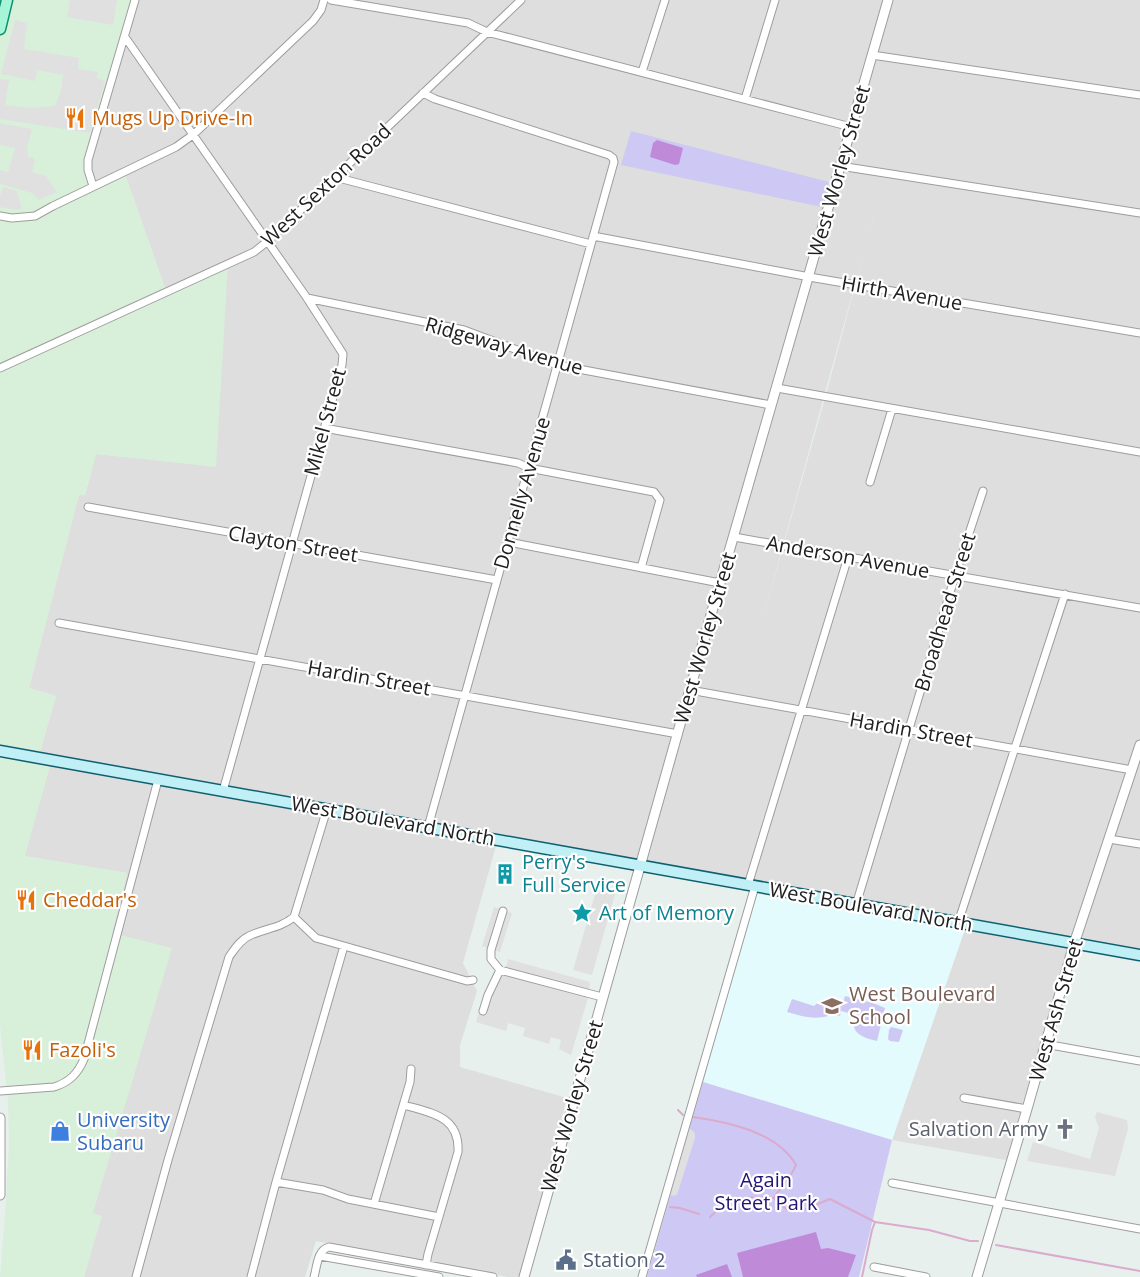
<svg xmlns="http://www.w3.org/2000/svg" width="1140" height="1277" font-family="'Open Sans',sans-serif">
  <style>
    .residential { fill: #dddedd; fill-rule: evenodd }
    .commercial { fill: #d8efda }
    .education { fill: #e3fbfd }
    .park { fill: #cec8f5 }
    .pitch { fill: #bf8bd8 }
    .parking { fill: #e0e0e0 }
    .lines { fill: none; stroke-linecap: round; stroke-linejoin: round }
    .stream { stroke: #daabcc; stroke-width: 2 }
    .minor-casing { stroke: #9d9d9d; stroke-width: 9 }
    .tertiary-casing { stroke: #9d9d9d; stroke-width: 11 }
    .secondary-casing { stroke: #0e5f70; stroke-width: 13 }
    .primary-casing { stroke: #0c906c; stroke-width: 13 }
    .minor { stroke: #fff; stroke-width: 7 }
    .tertiary { stroke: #fff; stroke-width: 9 }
    .secondary { stroke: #c0eff5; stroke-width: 10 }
    .primary { stroke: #a7f5d8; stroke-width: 10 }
    .labels { text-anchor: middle; stroke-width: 4.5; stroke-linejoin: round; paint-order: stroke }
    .food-label { font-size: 20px; fill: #c56008; stroke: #fff; text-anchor: start }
    .street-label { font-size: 20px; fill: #202020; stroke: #fff }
    .culture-label { font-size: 20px; fill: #0d838f; stroke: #fff; text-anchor: start }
    .education-label { font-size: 20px; fill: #785e54; stroke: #fff; text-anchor: start }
    .shop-label { font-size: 20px; fill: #366cbe; stroke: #fff; text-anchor: start }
    .worship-label { font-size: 20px; fill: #5b616d; stroke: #fff; text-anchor: end }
    .park-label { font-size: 20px; fill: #231577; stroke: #fff }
    .service-label { font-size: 20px; fill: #4e5e75; stroke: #fff; text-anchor: start }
  </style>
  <rect width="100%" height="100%" fill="#e7f0ed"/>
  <path class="residential" d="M 136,0 L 1140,0 L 1140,949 L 498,839 L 463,963 L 477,991 L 460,1045 L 460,1067 L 567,1098 L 521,1277 L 508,1277 L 316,1241 L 305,1277 L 84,1277 L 101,1216 L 93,1214 L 112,933 L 127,873 L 24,856 L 50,766 L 40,752 L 56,696 L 29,688 L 79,494 L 85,495 L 96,454 L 216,466 L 166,291 L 124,171 L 93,186 L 88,170 ZM 874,214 L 827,391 L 761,625 L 874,215 Z
    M 965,929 L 1068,948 L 1006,1160 L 892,1140 Z"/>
  <path class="commercial" d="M 0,0 L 136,0 L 89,160 L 93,185 L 124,171 L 166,291 L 228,265 L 216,467 L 96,454 L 85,495 L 79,495 L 29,688 L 56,696 L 40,752 L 0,744 Z
    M 0,758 L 50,766 L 25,856 L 127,873 L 112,933 L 172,948 L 93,1213 L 102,1216 L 84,1277 L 0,1277 L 6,1201 L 9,1145 L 8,1101 L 0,1026 Z"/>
  <path class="education" d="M 757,894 L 965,929 L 892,1140 L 703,1082 Z"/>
  <path class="park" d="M 631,131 L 829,182 L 822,207 L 621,165 Z
    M 845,996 L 873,1003 L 885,1008 L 877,1041 C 869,1039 855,1036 854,1026 C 853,1023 855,1019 856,1015 L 841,1011 L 840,1016 L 829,1013 L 828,1016 C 814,1020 801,1016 787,1012 L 792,999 L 814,1006 L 818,1002 L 827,1005 L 830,1002 L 842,1006 Z
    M 891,1027 L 903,1030 L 899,1042 L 890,1041 L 888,1039 L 889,1030 Z
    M 703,1082 L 892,1140 L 859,1277 L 647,1277 Z"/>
  <path class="pitch" d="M 657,140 L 683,148 L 679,164 L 675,165 L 650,157 L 653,143 Z
    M 816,1232 L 821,1249 L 828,1248 L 856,1255 L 848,1277 L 743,1277 L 737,1253 Z
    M 727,1264 L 732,1277 L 697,1277 L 696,1275 Z"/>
  <path class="parking" d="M 70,0 L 117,0 L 113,25 L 67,17 Z
    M 15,20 L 27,23 L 24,49 L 79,58 L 78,69 L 98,72 L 97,78 L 105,81 L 90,133 L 0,119 L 0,79 L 9,80 L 5,105 L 31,108 L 55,106 L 61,91 L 63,75 L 37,70 L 35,81 L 1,74 Z
    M 0,123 L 32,129 L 27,147 L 28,156 L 35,159 L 32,172 L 46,176 L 57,192 L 39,200 L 32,193 L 0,184 L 0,170 L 8,172 L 15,148 L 0,145 Z
    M 3,187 L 17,191 L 22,209 L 18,210 L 0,207 L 0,196 Z
    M 597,888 L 616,891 L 592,975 L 573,970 Z
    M 494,907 L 512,913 L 500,952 L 482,946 Z
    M 508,959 L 590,982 L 588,998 L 571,1055 L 559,1049 L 561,1040 L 551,1037 L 549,1044 L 523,1036 L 525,1028 L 508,1023 L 506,1031 L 476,1022 L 484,993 L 495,971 L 507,965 Z
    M 1097,1112 L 1127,1120 L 1128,1129 L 1115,1176 L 1027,1161 L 1033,1142 L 1090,1159 L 1099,1128 L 1095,1117 Z
    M 689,1128 L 695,1133 L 695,1138 L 677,1195 L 670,1196 Z"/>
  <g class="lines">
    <path class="stream" d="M 678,1110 L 683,1115
      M 693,1117 C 728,1122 777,1132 796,1165 C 791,1178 781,1186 774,1198
      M 670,1207 L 680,1208 L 699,1214
      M 710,1217 C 715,1213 720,1207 725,1203 C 738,1196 760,1197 774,1198 C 778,1202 783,1208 789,1210 C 803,1215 817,1203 830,1199 L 875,1222
      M 996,1245 L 1140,1271
      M 862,1277 L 872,1230 L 875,1222 L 929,1230 L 970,1241 L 978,1241"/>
    <g class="minor-casing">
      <path id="minor" d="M 331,0 L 468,23 L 487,32 L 851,127
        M 125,37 L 307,298 L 343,354 L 342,365 L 223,791
        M 872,55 L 1140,95
        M 642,72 L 665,0
        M 423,93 L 435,99 L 609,155 L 613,158 L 614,162 L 428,827
        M 745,99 L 775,0
        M 840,166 L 1140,213
        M 335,177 L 591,244
        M 93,186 L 88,170 L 88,160 L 135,0
        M 0,216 L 12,218 L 35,216 L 53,206 L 176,147 L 194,134 L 313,21 L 321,10 L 324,0
        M 593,236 L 815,278 L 1140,333
        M 307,298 L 464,330 L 557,365 L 771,405
        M 0,368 L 254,252 L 268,241 L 521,0
        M 777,388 L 1140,452
        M 324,428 L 518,463 L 529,468 L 654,492 L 660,500 L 641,568
        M 870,482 L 892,409
        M 88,507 L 497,580
        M 734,537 L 1140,608
        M 508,542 L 720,583
        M 59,623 L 678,734
        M 690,690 L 1132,770
        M 1109,839 L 1140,844
        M 748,885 L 848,557
        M 856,905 L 955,576 L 983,491
        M 294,917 L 316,938 L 467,981 L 473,980
        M 958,923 L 1065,594
        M 500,970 L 602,997
        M 483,1011 L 488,995 L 500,970 L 491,959 L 491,950 L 503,911
        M 1045,1044 L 1140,1061
        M 0,1091 L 54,1087 C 70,1082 78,1073 84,1059 L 158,780
        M 964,1098 L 1027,1109
        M 404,1105 C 431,1113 460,1116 458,1152 L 428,1254 L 426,1265
        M 276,1182 L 323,1190 L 348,1199 L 439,1217
        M 892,1183 L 1140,1229
        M 374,1204 L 410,1082 L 411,1069
        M 320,1256 L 439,1277
        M 874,1267 L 926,1277
        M 136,1277 L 168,1160 L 229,957 C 234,950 240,940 249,936 C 265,928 279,929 294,917 L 327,809
        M 251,1277 L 276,1182 L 344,946
        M 314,1277 C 317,1267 317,1250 329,1247 L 493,1277
        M 642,1277 L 755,886"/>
    </g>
    <g class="tertiary-casing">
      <path id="tertiary" d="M 0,1118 L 0,1195
        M 524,1277 L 720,583 L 888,0
        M 977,1277 L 1027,1109 L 1074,944 L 1140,745"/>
    </g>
    <g class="secondary-casing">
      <path id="secondary" d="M 0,751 L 1140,955"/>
    </g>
    <g class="primary-casing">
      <path id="primary" d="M 0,29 L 7,0"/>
    </g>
    <use href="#minor" class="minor"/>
    <use href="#tertiary" class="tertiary"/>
    <use href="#secondary" class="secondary"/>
    <use href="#primary" class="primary"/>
  </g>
  <defs>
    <g id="restaurant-bare" transform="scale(1.62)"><path d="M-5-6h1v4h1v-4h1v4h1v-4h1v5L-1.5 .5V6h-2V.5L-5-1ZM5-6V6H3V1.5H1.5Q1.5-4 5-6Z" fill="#e8710a" stroke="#fff" stroke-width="2.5" paint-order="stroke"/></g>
    <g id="building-bare" transform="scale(1.62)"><path d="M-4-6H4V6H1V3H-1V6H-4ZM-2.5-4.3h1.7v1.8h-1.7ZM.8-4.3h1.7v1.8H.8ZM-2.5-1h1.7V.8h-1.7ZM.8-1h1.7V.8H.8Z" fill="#0f9aa8" stroke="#fff" stroke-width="2.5" paint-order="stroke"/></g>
    <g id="sight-bare" transform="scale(1.62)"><path d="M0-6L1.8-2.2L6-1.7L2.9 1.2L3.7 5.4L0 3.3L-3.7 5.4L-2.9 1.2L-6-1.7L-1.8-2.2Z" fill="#0f9aa8" stroke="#fff" stroke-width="2.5" paint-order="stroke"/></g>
    <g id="school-bare" transform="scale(1.62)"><path d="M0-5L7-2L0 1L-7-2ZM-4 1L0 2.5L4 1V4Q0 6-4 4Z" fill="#8d6e63" stroke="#fff" stroke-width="2.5" paint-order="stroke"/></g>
    <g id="church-bare" transform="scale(1.62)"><path d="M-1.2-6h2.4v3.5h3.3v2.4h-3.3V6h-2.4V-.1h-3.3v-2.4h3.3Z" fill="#6b7280" stroke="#fff" stroke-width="2.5" paint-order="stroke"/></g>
    <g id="shop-bare" transform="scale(1.62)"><path d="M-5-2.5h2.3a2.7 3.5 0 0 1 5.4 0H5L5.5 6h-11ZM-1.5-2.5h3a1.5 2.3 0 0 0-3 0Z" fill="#3f7fe0" stroke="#fff" stroke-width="2.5" paint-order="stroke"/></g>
    <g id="civic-bare" transform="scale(1.62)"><path d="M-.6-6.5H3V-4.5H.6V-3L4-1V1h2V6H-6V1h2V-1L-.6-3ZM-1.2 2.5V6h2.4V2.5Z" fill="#5c6f8a" stroke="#fff" stroke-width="2.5" paint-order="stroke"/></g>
  </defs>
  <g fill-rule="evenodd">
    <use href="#restaurant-bare" x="75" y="118"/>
    <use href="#building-bare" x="505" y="874"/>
    <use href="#restaurant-bare" x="26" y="900"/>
    <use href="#sight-bare" x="582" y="913"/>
    <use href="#school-bare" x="832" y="1006"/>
    <use href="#restaurant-bare" x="32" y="1050"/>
    <use href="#church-bare" x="1065" y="1129"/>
    <use href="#shop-bare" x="60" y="1131"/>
    <use href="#civic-bare" x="566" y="1260"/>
  </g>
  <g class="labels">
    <g class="food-label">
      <text x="92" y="125">Mugs Up Drive-In</text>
      <text x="43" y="907">Cheddar's</text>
      <text x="49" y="1057">Fazoli's</text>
    </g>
    <g class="street-label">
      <text transform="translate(839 171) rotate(-74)" y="7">West Worley Street</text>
      <text transform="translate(326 185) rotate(-43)" y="7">West Sexton Road</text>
      <text transform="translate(902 293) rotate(10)" y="7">Hirth Avenue</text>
      <text transform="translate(504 346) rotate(16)" y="7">Ridgeway Avenue</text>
      <text transform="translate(325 422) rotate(-75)" y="7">Mikel Street</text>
      <text transform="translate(522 493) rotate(-74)" y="7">Donnelly Avenue</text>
      <text transform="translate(293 544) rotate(10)" y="7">Clayton Street</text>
      <text transform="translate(848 557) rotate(10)" y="7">Anderson Avenue</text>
      <text transform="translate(945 612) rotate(-73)" y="7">Broadhead Street</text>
      <text transform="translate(705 638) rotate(-74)" y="7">West Worley Street</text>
      <text transform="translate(369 678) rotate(10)" y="7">Hardin Street</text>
      <text transform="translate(911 730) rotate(10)" y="7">Hardin Street</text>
      <text transform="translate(393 821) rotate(10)" y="7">West Boulevard North</text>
      <text transform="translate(871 907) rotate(10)" y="7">West Boulevard North</text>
      <text transform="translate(1056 1010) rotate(-74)" y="7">West Ash Street</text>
      <text transform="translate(572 1106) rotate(-74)" y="7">West Worley Street</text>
    </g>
    <g class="culture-label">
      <text x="522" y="869">Perry's<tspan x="522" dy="23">Full Service</tspan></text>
      <text x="599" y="920">Art of Memory</text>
    </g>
    <g class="education-label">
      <text x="849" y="1001">West Boulevard<tspan x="849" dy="23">School</tspan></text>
    </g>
    <g class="shop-label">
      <text x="77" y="1127">University<tspan x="77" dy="23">Subaru</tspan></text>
    </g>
    <g class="worship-label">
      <text x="1048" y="1136">Salvation Army</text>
    </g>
    <g class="park-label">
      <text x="766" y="1187">Again<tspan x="766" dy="23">Street Park</tspan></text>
    </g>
    <g class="service-label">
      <text x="583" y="1267">Station 2</text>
    </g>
  </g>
</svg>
